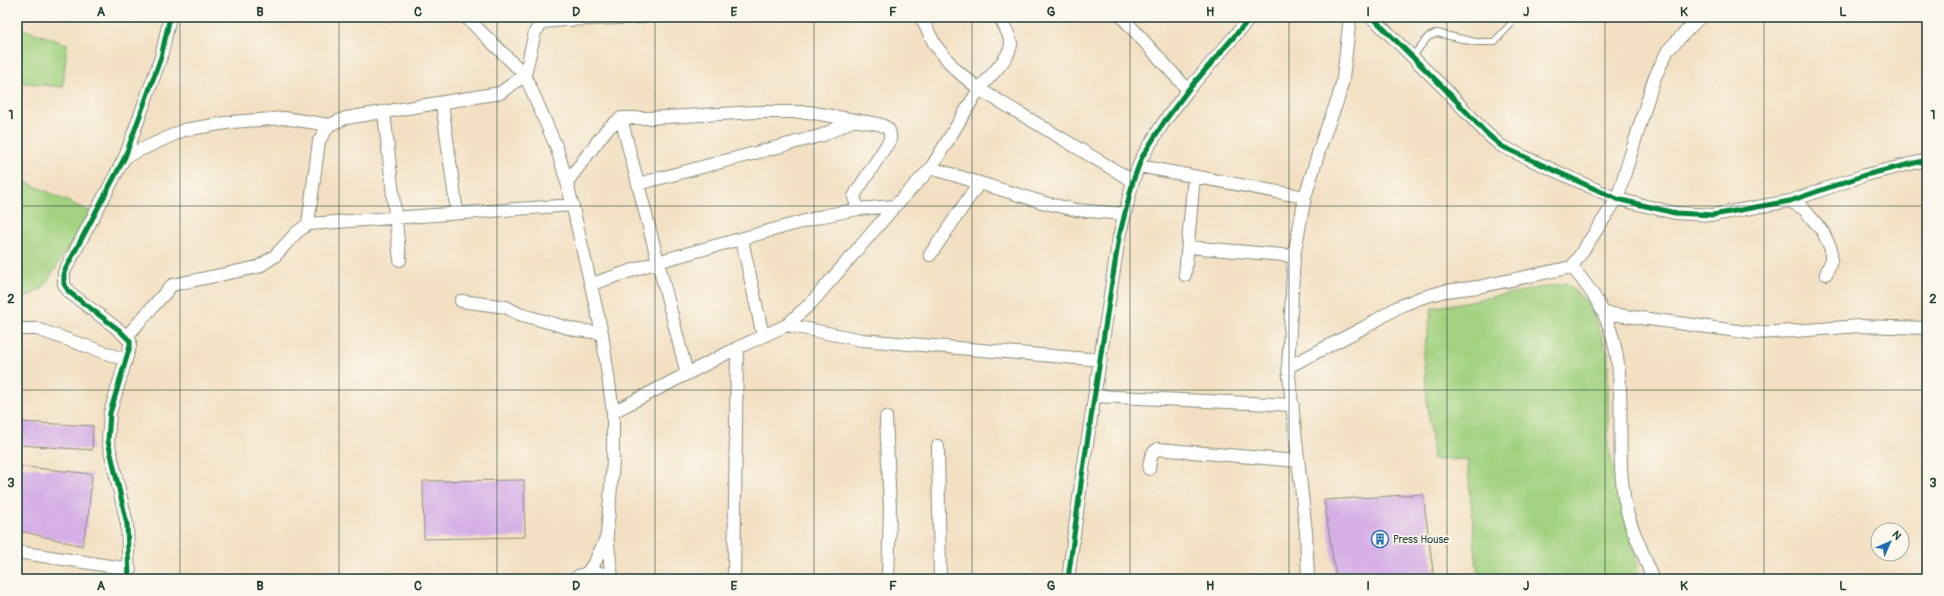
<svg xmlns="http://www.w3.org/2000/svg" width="1944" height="596" font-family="Pangolin,sans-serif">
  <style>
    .green { fill: #a2d280; stroke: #60885a }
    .building { fill: #d5afe6 }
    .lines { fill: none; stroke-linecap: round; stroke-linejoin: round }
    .service-casing { stroke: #898e7c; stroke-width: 8 }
    .minor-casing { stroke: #898e7c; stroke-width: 14 }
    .primary-casing { stroke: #898e7c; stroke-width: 21 }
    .service { stroke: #fff; stroke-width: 6 }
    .minor { stroke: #fff; stroke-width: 12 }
    .primary { stroke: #fff; stroke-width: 19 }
    .cycleway-casing { stroke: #fbf7ec; stroke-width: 8 }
    .cycleway { stroke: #00873e; stroke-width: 5 }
    .grid { fill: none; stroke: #1f3d34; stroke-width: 1; stroke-opacity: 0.55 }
    .labels { text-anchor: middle; stroke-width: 3.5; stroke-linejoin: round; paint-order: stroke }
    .poi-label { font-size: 11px; fill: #1f3d34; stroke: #fbf7ec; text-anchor: start }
    .neatline { fill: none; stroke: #1f3d34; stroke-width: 1.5 }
    .grid-label { font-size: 13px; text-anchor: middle; font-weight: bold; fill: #1f3d34 }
  </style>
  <rect width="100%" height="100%" fill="#fbf7ec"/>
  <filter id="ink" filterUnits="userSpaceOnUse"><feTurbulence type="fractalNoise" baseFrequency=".025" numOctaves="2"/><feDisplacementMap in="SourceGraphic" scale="8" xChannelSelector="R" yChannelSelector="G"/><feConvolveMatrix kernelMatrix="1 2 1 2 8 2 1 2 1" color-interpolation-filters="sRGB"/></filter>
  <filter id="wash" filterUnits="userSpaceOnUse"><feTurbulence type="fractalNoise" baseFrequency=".012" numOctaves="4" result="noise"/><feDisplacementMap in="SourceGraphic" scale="16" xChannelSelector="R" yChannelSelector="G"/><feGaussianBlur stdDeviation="0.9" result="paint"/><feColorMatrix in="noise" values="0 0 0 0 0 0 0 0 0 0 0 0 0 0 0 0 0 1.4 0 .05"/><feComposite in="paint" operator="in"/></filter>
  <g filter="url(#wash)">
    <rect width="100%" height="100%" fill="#f3e0c3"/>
    <path class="green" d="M 17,27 L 67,44 L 63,87 L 17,82 Z
      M 17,178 L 91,212 L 43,288 L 17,302 Z
      M 1566,283 L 1589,304 L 1608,353 L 1608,446 L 1641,579 L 1478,579 L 1467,459 L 1433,460 L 1423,356 L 1432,308 Z"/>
    <g id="blocks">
      <path class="building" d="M 20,422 L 93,426 L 92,450 L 19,445 Z
        M 17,466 L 92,474 L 88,520 L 82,546 L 17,530 Z
        M 524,480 L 525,537 L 424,539 L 423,481 Z
        M 1423,494 L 1434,579 L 1336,579 L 1324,500 Z"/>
    </g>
  </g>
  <g filter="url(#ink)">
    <use href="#blocks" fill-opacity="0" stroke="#898e7c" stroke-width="1"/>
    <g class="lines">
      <g class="service-casing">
        <path id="service" d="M 1412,57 L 1428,37 L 1437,33 L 1475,42 L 1494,42 L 1511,24"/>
      </g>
      <g class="minor-casing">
        <path id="minor" d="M 466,17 L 525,75 L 556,146 L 567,182 L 602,333 L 613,412 L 613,461 L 607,535 L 612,579
          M 1000,17 C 1003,25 1010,35 1011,43 C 1012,56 987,79 979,89 L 1133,181
          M 1122,17 L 1188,90
          M 1370,17 L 1376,21 L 1445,89 L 1485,132 L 1501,146 L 1617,199 L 1675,213 L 1713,215 L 1790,201 L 1865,175 L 1927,160
          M 442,103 L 457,213
          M 384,112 L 400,260
          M 621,118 L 687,374
          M 125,157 L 184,130 L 232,122 L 284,118 L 329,125
          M 1139,166 L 1305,197
          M 931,168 L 1045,203 L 1076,210 L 1125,214
          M 567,182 L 607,129 L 621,118 L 648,118 L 756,112 L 808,112 L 878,124 C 888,127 891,129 890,140 L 857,191 L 854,197 L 858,209
          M 638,184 L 823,135 L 854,120
          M 1790,201 L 1804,209 L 1823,232 L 1831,249 L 1831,261 L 1826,274
          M 308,224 L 319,141 L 329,125 L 346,118 L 500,93 L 525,75 L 535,32 L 543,22 L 564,20 L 641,17
          M 742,240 L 763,336
          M 1188,247 L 1294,256
          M 930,255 L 979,183
          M 1572,267 C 1584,281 1595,295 1603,312 C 1633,372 1612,444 1626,507 C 1631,532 1646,555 1652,579
          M 1185,275 L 1194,177
          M 592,284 L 657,262 L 823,216 L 858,209 L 895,206
          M 461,301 L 506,307 L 519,314 L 576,330 L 602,333
          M 1604,313 L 1752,333 L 1795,331 L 1859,326 L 1927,328
          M 787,325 L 862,340 L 1101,360
          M 17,329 L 37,329 L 126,360
          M 126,337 L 172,285 L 258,267 L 275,256 L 296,233 L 308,224 L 573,205
          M 1288,367 L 1365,327 L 1398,307 L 1420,298 L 1445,291 L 1478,287 L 1572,267 L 1617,199 L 1654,79 L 1668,50 L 1700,17
          M 1095,396 L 1293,405
          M 613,412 L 737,348 L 787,325 L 812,302 L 895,206 L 931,168 L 979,89 L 955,69 L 935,45 L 921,17
          M 886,417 L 890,509 L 888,579
          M 938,446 L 940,579
          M 1149,469 C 1150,461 1150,453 1158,449 L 1297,461
          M 17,552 L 130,569
          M 584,577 L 595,562 L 607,536
          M 129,579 L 127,524 L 108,441 L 110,413 L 130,346 L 130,341 L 119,330 L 69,292 L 64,284 L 64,272 L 125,157 L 161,57 L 170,17
          M 734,579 L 737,348
          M 1068,579 L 1082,476 L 1119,237 L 1133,181 L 1142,157 L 1164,122 L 1188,90 L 1251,17
          M 1308,579 L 1306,532 L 1288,367 L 1294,256 L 1305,197 L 1322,141 L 1338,99 L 1343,79 L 1350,17"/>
      </g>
      <g class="primary-casing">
        <path id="primary" d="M 580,579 L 593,575 L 610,579"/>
      </g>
      <use href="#service" class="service"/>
      <use href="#minor" class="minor"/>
      <use href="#primary" class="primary"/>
      <g class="cycleway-casing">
        <path id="cycleway" d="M 1370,17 L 1376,21 L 1445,89 L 1485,132 L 1501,146 L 1617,199 L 1675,213 L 1713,215 L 1790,201 L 1865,175 L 1927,160
          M 129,579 L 127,524 L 108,441 L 110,413 L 130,346 L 130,341 L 119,330 L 69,292 L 64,284 L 64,272 L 125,157 L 161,57 L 170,17
          M 1068,579 L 1082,476 L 1119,237 L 1133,181 L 1142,157 L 1164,122 L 1188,90 L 1251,17"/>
      </g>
      <use href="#cycleway" class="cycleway"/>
    </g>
  </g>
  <path class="grid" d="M 180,17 L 180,579M 339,17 L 339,579M 497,17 L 497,579M 655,17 L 655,579M 814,17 L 814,579M 972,17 L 972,579M 1130,17 L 1130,579M 1289,17 L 1289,579M 1447,17 L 1447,579M 1605,17 L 1605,579M 1764,17 L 1764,579M 17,206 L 1927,206M 17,390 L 1927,390"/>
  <defs>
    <g id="building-ring" transform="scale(0.9)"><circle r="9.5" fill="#fbf7ec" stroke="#1f6fb2" stroke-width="1.5"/><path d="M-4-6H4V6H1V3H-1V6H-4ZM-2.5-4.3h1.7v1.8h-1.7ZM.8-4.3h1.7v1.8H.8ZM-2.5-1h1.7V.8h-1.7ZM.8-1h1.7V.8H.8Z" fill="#1f6fb2"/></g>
  </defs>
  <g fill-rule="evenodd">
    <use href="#building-ring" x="1380" y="539"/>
  </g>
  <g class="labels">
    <g class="poi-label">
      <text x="1393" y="543">Press House</text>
    </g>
  </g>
  <rect width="1944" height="596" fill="none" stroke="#fbf7ec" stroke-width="44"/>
  <g transform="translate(1890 542) rotate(45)"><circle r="19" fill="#fbf7ec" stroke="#a3ada2"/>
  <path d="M0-3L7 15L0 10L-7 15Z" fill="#1f6fb2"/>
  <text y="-6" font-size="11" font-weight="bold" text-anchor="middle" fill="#1f3d34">N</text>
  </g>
  <rect x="22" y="22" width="1900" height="552" class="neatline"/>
  <g class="grid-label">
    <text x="101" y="16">A</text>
    <text x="260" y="16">B</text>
    <text x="418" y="16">C</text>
    <text x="576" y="16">D</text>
    <text x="734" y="16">E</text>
    <text x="893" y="16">F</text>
    <text x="1051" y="16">G</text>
    <text x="1210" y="16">H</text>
    <text x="1368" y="16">I</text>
    <text x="1526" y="16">J</text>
    <text x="1684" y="16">K</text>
    <text x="1843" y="16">L</text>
    <text x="11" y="119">1</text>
    <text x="1933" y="119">1</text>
    <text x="11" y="303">2</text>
    <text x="1933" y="303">2</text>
    <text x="11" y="487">3</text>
    <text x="1933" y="487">3</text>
    <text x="101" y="590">A</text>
    <text x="260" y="590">B</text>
    <text x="418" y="590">C</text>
    <text x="576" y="590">D</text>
    <text x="734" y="590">E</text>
    <text x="893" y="590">F</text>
    <text x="1051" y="590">G</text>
    <text x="1210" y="590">H</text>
    <text x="1368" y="590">I</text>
    <text x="1526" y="590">J</text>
    <text x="1684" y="590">K</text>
    <text x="1843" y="590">L</text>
  </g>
</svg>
